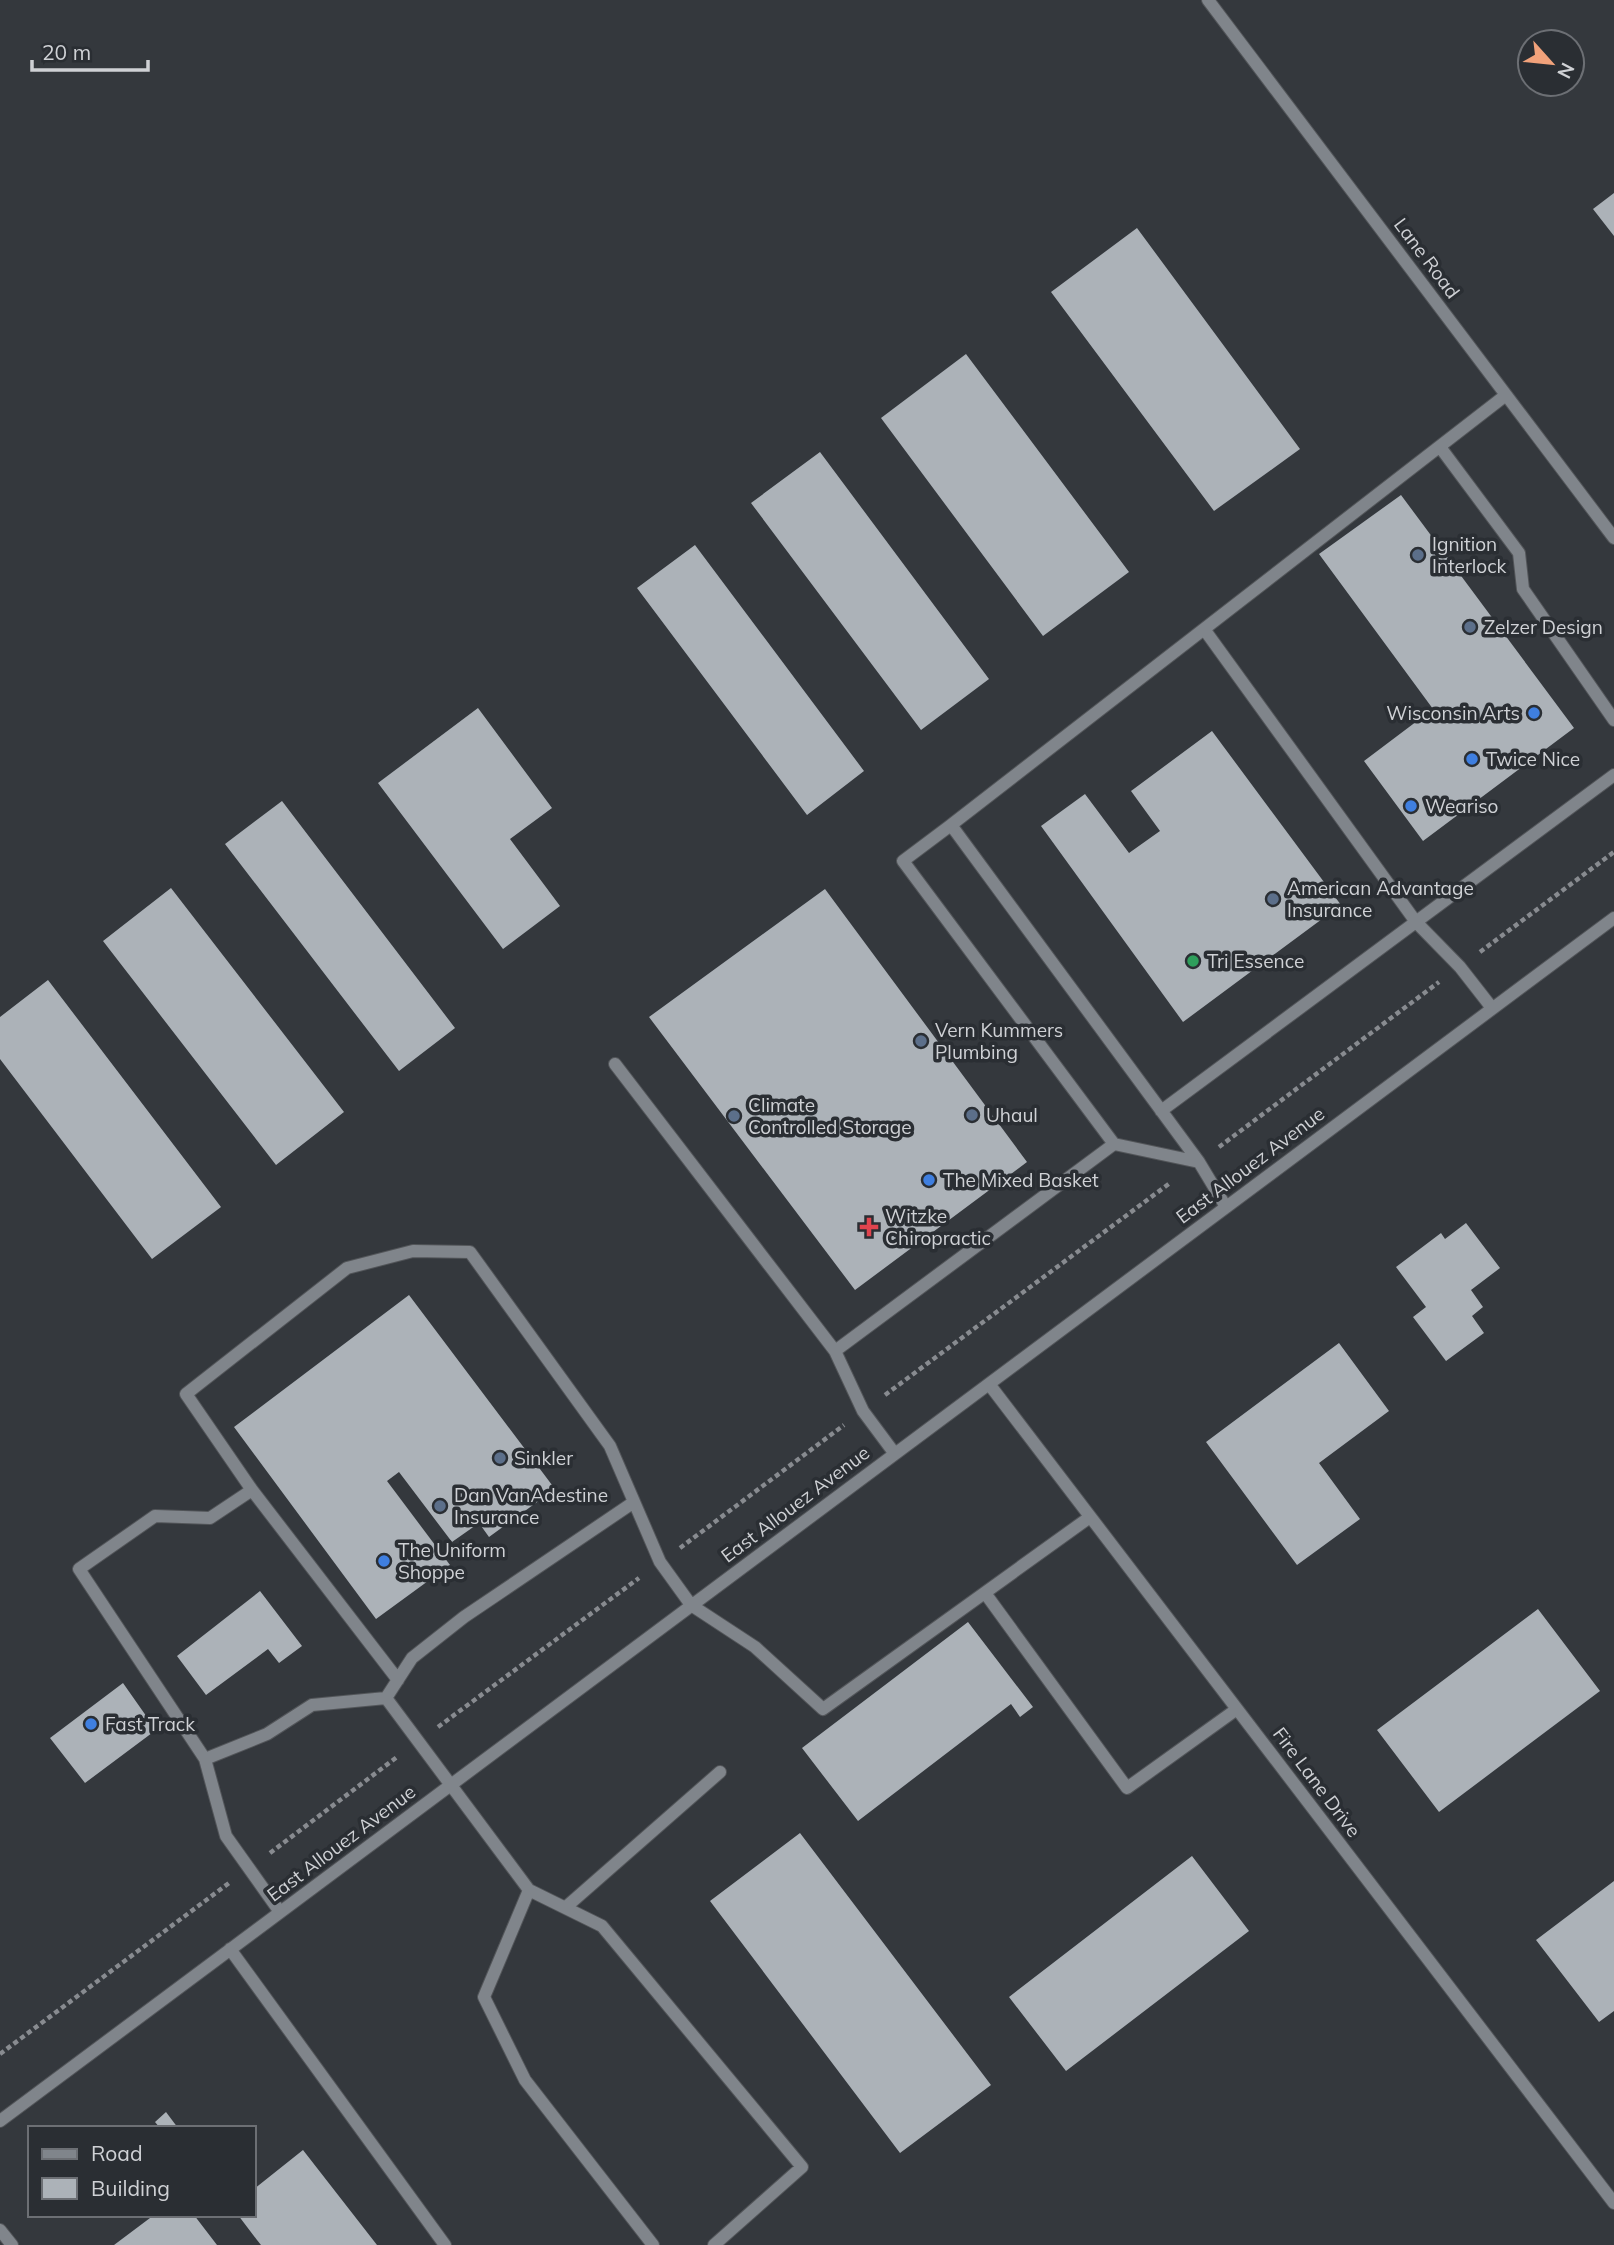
<svg xmlns="http://www.w3.org/2000/svg" width="1614" height="2245" font-family="Mulish,sans-serif">
  <style>
    .building { fill: #acb2b8 }
    .lines { fill: none; stroke-linecap: round; stroke-linejoin: round }
    .minor-casing { stroke: #525559; stroke-width: 14 }
    .path { stroke: #888b90; stroke-width: 4.5; stroke-dasharray: 5 3.5; stroke-linecap: butt }
    .minor { stroke: #80858b; stroke-width: 12 }
    .service-dot { fill: #5c6f8a; stroke: #2a2e33; stroke-width: 2.5 }
    .shop-dot { fill: #3f7fe0; stroke: #2a2e33; stroke-width: 2.5 }
    .leisure-dot { fill: #2e9e5b; stroke: #2a2e33; stroke-width: 2.5 }
    .health-dot { fill: #e0444e; stroke: #2a2e33; stroke-width: 2.5 }
    .labels { text-anchor: middle; stroke-width: 7; stroke-linejoin: round; paint-order: stroke }
    .street-label { font-size: 19px; fill: #cfd1d5; stroke: #2a2e33 }
    .poi-label { font-size: 19px; fill: #cfd1d5; stroke: #2a2e33; text-anchor: start }
  </style>
  <rect width="100%" height="100%" fill="#34383d"/>
  <path class="building" d="M 1614,193 L 1614,236 L 1593,209 Z
    M 1137,228 L 1300,449 L 1214,511 L 1051,292 Z
    M 966,354 L 1129,572 L 1043,636 L 881,418 Z
    M 820,452 L 989,679 L 921,730 L 751,503 Z
    M 1401,495 L 1574,728 L 1423,841 L 1364,761 L 1433,709 L 1319,554 Z
    M 695,545 L 864,771 L 807,815 L 637,588 Z
    M 478,708 L 552,808 L 510,839 L 560,906 L 503,949 L 378,783 Z
    M 1212,731 L 1341,905 L 1183,1022 L 1041,826 L 1085,794 L 1129,853 L 1160,831 L 1131,791 Z
    M 282,801 L 455,1028 L 399,1071 L 225,844 Z
    M 171,888 L 344,1112 L 276,1165 L 103,941 Z
    M 825,889 L 1027,1162 L 855,1290 L 649,1017 Z
    M 48,980 L 221,1207 L 152,1259 L 0,1059 L 0,1017 Z
    M 1466,1223 L 1500,1268 L 1471,1290 L 1483,1307 L 1472,1316 L 1484,1333 L 1446,1361 L 1413,1317 L 1426,1307 L 1396,1267 L 1441,1233 L 1445,1239 Z
    M 409,1295 L 555,1489 L 489,1537 L 479,1523 L 452,1542 L 399,1472 L 387,1481 L 450,1565 L 376,1619 L 234,1427 Z
    M 1339,1343 L 1389,1411 L 1319,1463 L 1360,1519 L 1297,1565 L 1206,1442 Z
    M 260,1591 L 302,1646 L 279,1663 L 268,1649 L 206,1695 L 177,1656 Z
    M 1538,1609 L 1600,1691 L 1439,1812 L 1377,1730 Z
    M 968,1622 L 1033,1707 L 1020,1717 L 1011,1704 L 858,1821 L 802,1748 Z
    M 123,1683 L 156,1730 L 85,1783 L 50,1738 Z
    M 800,1833 L 991,2085 L 900,2153 L 710,1901 Z
    M 1192,1856 L 1249,1931 L 1066,2071 L 1009,1997 Z
    M 1614,1881 L 1614,2011 L 1599,2022 L 1536,1940 Z
    M 166,2112 L 178,2128 L 160,2128 L 155,2122 Z
    M 303,2150 L 377,2245 L 261,2245 L 257,2240 L 238,2215 L 254,2215 L 254,2189 Z
    M 154,2215 L 194,2215 L 217,2245 L 114,2245 Z"/>
  <g class="lines">
    <g class="minor-casing">
      <path id="minor" d="M 1208,0 L 1614,538
        M 1440,447 L 1519,553 L 1523,589 L 1614,720
        M 1204,629 L 1416,922 L 1460,967 L 1492,1008
        M 951,825 L 903,861 L 1114,1144 L 1199,1162
        M 615,1064 L 835,1351 L 863,1411 L 895,1454
        M 1161,1111 L 1614,775
        M 1226,1207 L 1199,1162 L 951,825 L 1506,395
        M 835,1351 L 1114,1144
        M 989,1384 L 1614,2203
        M 252,1490 L 398,1680
        M 634,1502 L 464,1617 L 412,1658 L 386,1698 L 529,1890 L 602,1926 L 802,2167 L 714,2245
        M 985,1593 L 1127,1788 L 1237,1709
        M 205,1759 L 267,1734 L 312,1705 L 386,1698
        M 529,1890 L 484,1997 L 525,2080 L 653,2245
        M 566,1907 L 720,1772
        M 280,1912 L 226,1836 L 205,1759 L 79,1569 L 155,1516 L 210,1518 L 252,1490 L 186,1394 L 347,1268 L 413,1251 L 470,1252 L 610,1446 L 660,1562 L 691,1605 L 755,1647 L 823,1709 L 1090,1517
        M 230,1949 L 445,2245
        M 0,2121 L 1614,918
        M 0,2230 L 12,2245"/>
    </g>
    <path class="path" d="M 1480,952 L 1614,852
      M 1219,1147 L 1439,982
      M 885,1395 L 1170,1183
      M 680,1548 L 844,1425
      M 438,1727 L 639,1578
      M 270,1853 L 397,1757
      M 0,2054 L 229,1883"/>
    <use href="#minor" class="minor"/>
  </g>
  <g class="service-dot">
    <circle cx="1418" cy="555" r="7"/>
    <circle cx="1470" cy="627" r="7"/>
    <circle cx="1273" cy="899" r="7"/>
    <circle cx="921" cy="1041" r="7"/>
    <circle cx="972" cy="1115" r="7"/>
    <circle cx="734" cy="1116" r="7"/>
    <circle cx="500" cy="1458" r="7"/>
    <circle cx="440" cy="1506" r="7"/>
  </g>
  <g class="shop-dot">
    <circle cx="1534" cy="713" r="7"/>
    <circle cx="1472" cy="759" r="7"/>
    <circle cx="1411" cy="806" r="7"/>
    <circle cx="929" cy="1180" r="7"/>
    <circle cx="384" cy="1561" r="7"/>
    <circle cx="91" cy="1724" r="7"/>
  </g>
  <circle class="leisure-dot" cx="1193" cy="961" r="7"/>
  <path class="health-dot" d="M865.5 1216.5h7v7h7v7h-7v7h-7v-7h-7v-7h7z"/>
  <g class="labels">
    <g class="street-label">
      <text transform="translate(1427 258) rotate(53)" y="7">Lane Road</text>
      <text transform="translate(1250 1165) rotate(-37)" y="7">East Allouez Avenue</text>
      <text transform="translate(795 1504) rotate(-37)" y="7">East Allouez Avenue</text>
      <text transform="translate(1317 1782) rotate(53)" y="7">Fire Lane Drive</text>
      <text transform="translate(341 1843) rotate(-37)" y="7">East Allouez Avenue</text>
    </g>
    <g class="poi-label">
      <text x="1432" y="551">Ignition<tspan x="1432" dy="22">Interlock</tspan></text>
      <text x="1484" y="634">Zelzer Design</text>
      <text x="1520" y="720" text-anchor="end">Wisconsin Arts</text>
      <text x="1486" y="766">Twice Nice</text>
      <text x="1425" y="813">Weariso</text>
      <text x="1287" y="895">American Advantage<tspan x="1287" dy="22">Insurance</tspan></text>
      <text x="1207" y="968">Tri Essence</text>
      <text x="935" y="1037">Vern Kummers<tspan x="935" dy="22">Plumbing</tspan></text>
      <text x="748" y="1112">Climate<tspan x="748" dy="22">Controlled Storage</tspan></text>
      <text x="986" y="1122">Uhaul</text>
      <text x="943" y="1187">The Mixed Basket</text>
      <text x="885" y="1223">Witzke<tspan x="885" dy="22">Chiropractic</tspan></text>
      <text x="514" y="1465">Sinkler</text>
      <text x="454" y="1502">Dan VanAdestine<tspan x="454" dy="22">Insurance</tspan></text>
      <text x="398" y="1557">The Uniform<tspan x="398" dy="22">Shoppe</tspan></text>
      <text x="105" y="1731">Fast Track</text>
    </g>
  </g>
  <rect x="28" y="2126" width="228" height="91" fill="#2a2e33" stroke="#6c6f74" stroke-width="2"/>
  <rect x="42" y="2149" width="35" height="10" fill="#80858b" stroke="#6c6f74" stroke-width="2"/>
  <text x="91" y="2161" font-size="21" fill="#cfd1d5">Road</text>
  <rect x="42" y="2178" width="35" height="21" fill="#acb2b8" stroke="#6c6f74" stroke-width="2"/>
  <text x="91" y="2196" font-size="21" fill="#cfd1d5">Building</text>
  <g transform="translate(1551 63) rotate(117)"><circle r="33" fill="#2a2e33" stroke="#6c6f74" stroke-width="2"/>
  <path d="M0-5L12 26L0 18L-12 26Z" fill="#f1a27b"/>
  <text y="-10" font-size="19" font-weight="bold" text-anchor="middle" fill="#cfd1d5">N</text>
  </g>
  <path d="M32 60v10h116v-10" fill="none" stroke="#cfd1d5" stroke-width="3.5"/>
  <text x="42" y="60" font-size="21" fill="#cfd1d5" stroke="#2a2e33" stroke-width="5" paint-order="stroke">20 m</text>
</svg>
